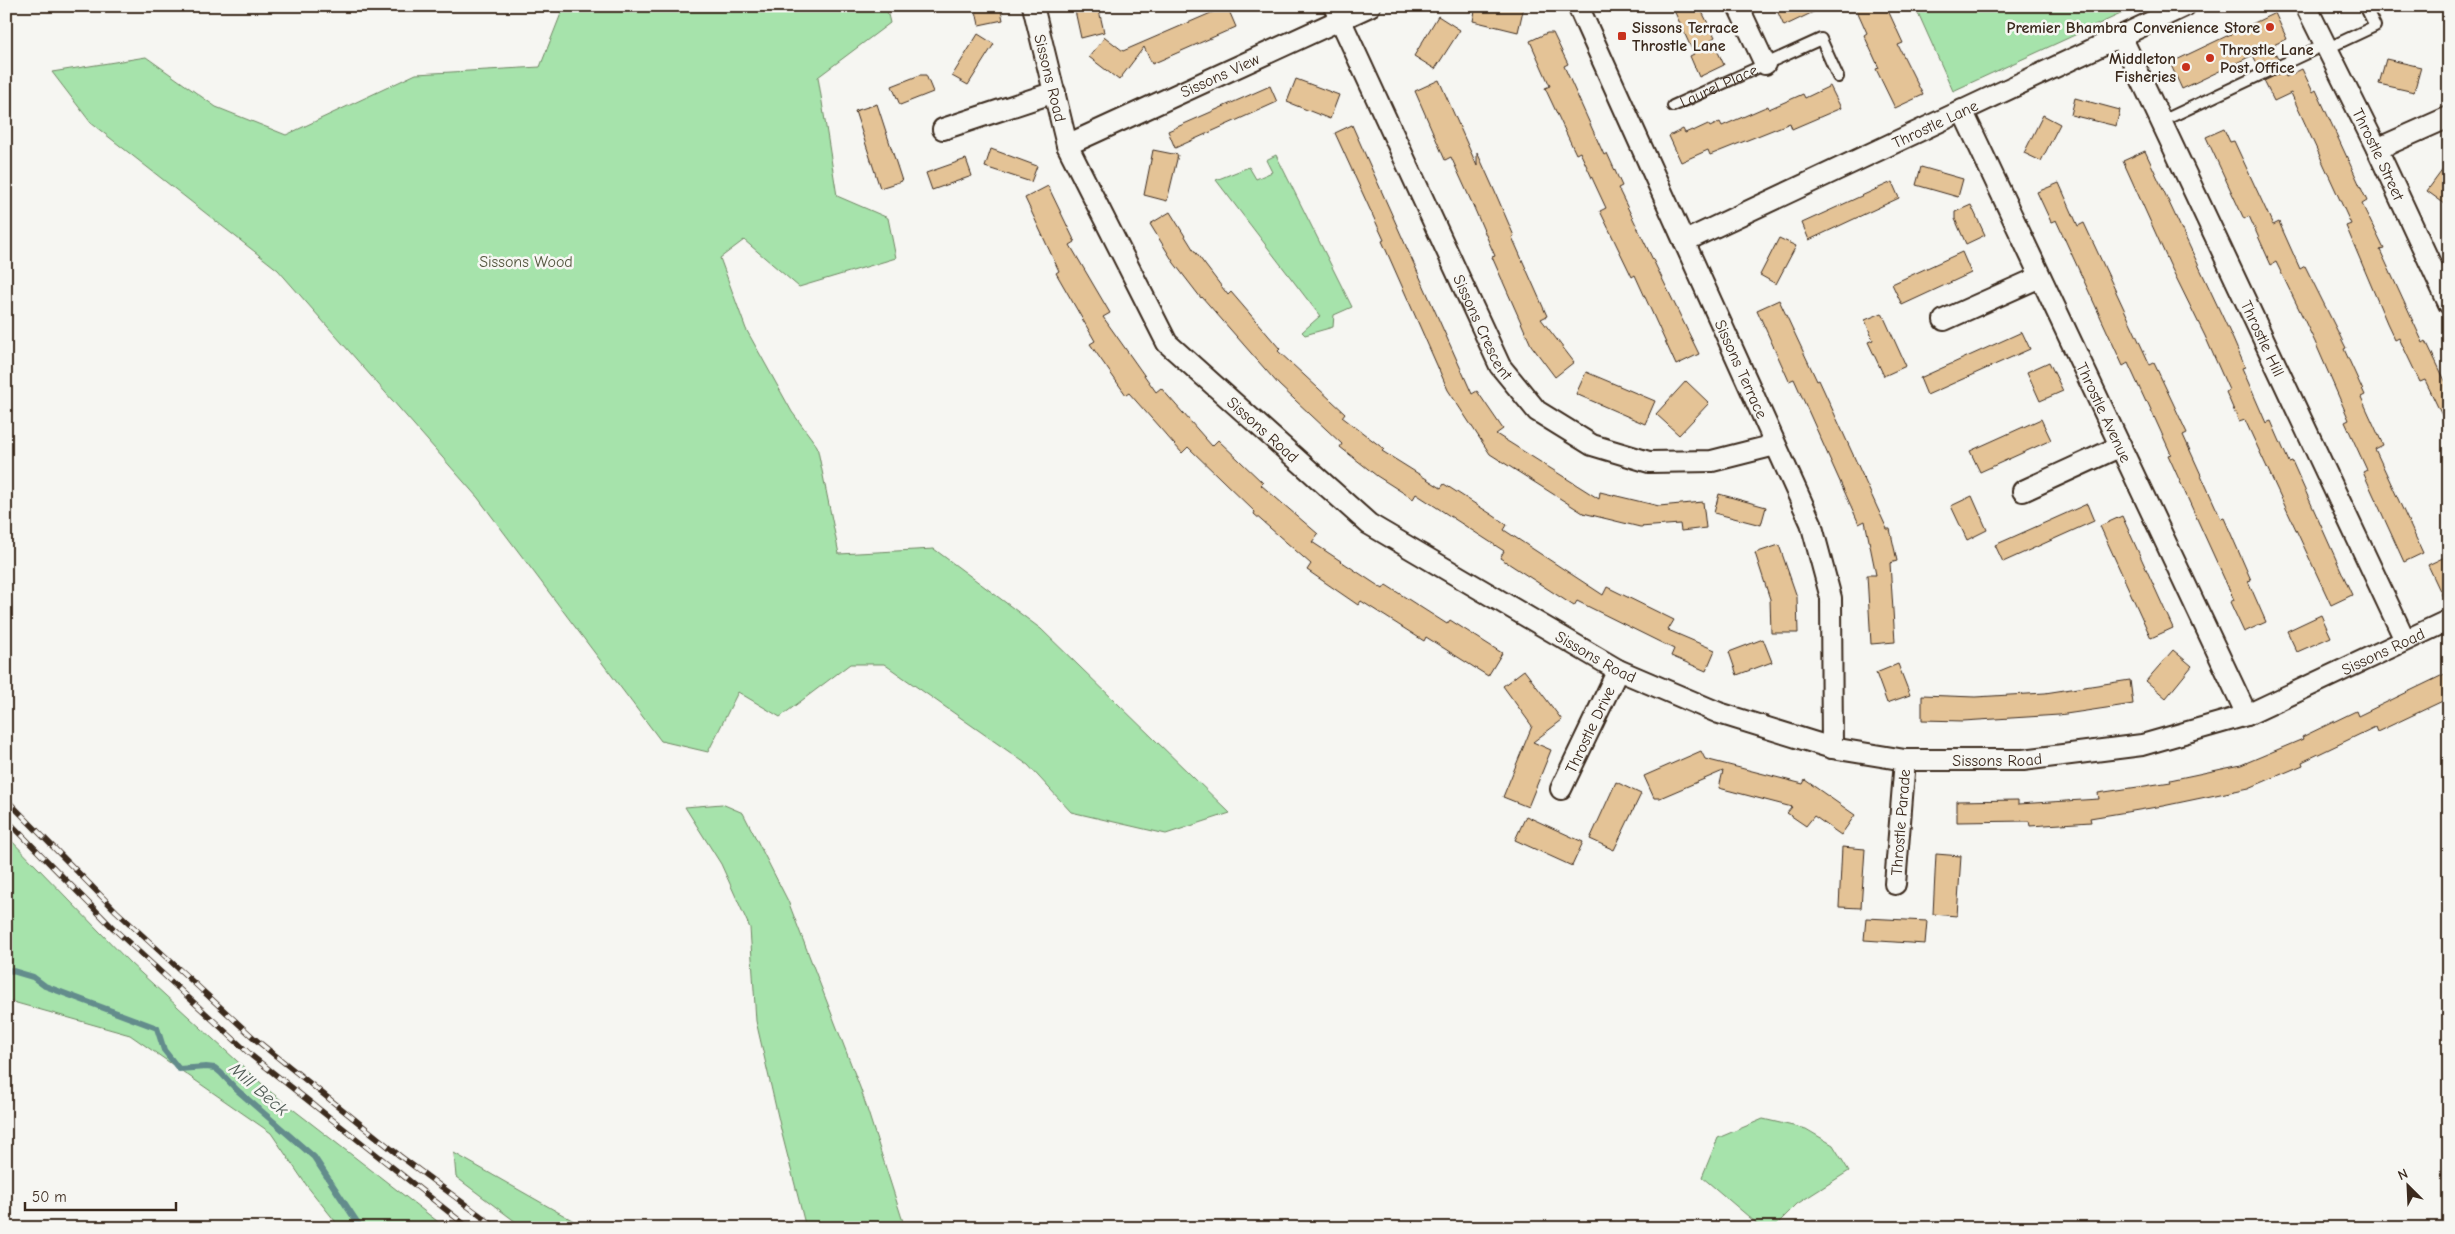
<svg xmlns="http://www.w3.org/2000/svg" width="2455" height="1234" font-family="'Comic Neue',sans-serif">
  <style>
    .green { fill: #a6e3ab; stroke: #708664 }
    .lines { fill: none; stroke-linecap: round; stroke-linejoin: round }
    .stream { stroke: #638c8c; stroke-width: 6 }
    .building { fill: #e4c396; stroke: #3b2a1e }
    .service-casing { stroke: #3b2a1e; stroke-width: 14 }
    .minor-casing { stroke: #3b2a1e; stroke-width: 24 }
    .service { stroke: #f6f6f2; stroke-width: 10 }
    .minor { stroke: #f6f6f2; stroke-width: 20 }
    .rail-casing { stroke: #3b2a1e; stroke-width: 5.5 }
    .rail { stroke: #f6f6f2; stroke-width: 4; stroke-dasharray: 11; stroke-linecap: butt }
    .poi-dot { fill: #c8321e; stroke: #f6f6f2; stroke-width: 2 }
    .labels { text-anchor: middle; stroke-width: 5; stroke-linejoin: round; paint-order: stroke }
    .poi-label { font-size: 16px; font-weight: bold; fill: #3b2a1e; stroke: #f6f6f2; text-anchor: start }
    .street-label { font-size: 16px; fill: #3b2a1e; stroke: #f6f6f2 }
    .park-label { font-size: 16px; fill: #565841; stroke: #f6f6f2 }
    .water-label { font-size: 18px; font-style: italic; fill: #4f5b55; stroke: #f6f6f2 }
  </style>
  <rect width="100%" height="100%" fill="#f6f6f2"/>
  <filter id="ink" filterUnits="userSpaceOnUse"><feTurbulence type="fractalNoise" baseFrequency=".02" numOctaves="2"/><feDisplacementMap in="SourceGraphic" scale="10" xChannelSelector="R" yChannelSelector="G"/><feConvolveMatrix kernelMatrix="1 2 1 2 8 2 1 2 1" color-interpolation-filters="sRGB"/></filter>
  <g filter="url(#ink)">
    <path class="green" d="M 564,6 L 886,6 L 890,23 L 818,77 L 837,196 L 888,218 L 896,258 L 799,287 L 744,240 L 720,258 L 746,329 L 792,412 L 817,446 L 839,554 L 934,549 L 1041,629 L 1230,813 L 1166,834 L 1071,812 L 1028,765 L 884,664 L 850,664 L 780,717 L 738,692 L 708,752 L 661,741 L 478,498 L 278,270 L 91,123 L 52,72 L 146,57 L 216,107 L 286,135 L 416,74 L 540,67 Z
      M 1915,6 L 2138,6 L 1953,91 Z
      M 1276,155 L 1352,307 L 1334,315 L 1333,327 L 1305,335 L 1302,332 L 1320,316 L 1216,180 L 1249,167 L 1256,179 L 1272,172 L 1266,160 Z
      M 722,804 L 743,813 L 788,901 L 861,1090 L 905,1228 L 806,1228 L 782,1134 L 756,1021 L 750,928 L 721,864 L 685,807 Z
      M 6,835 L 130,963 L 272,1093 L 446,1228 L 336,1228 L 335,1221 L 307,1186 L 271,1133 L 130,1035 L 6,1000 Z
      M 1763,1119 L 1806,1129 L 1833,1145 L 1849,1171 L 1797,1204 L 1773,1228 L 1762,1228 L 1702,1177 L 1718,1138 Z
      M 454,1154 L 454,1153 L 586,1228 L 524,1228 L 456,1177 Z"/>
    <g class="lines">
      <path class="stream" d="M 6,969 L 33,977 L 45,986 L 157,1028 L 164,1050 L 179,1069 L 206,1067 L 215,1068 L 221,1073 L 237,1090 L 314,1157 L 361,1228"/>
    </g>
    <path class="building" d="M 975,6 L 1000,6 L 1003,20 L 979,25 Z
      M 1074,6 L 1098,6 L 1104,32 L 1081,38 Z
      M 1227,6 L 1236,27 L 1152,64 L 1144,47 L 1119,80 L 1089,57 L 1105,37 L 1123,51 Z
      M 1476,6 L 1524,6 L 1518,32 L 1473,21 Z
      M 1672,6 L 1699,6 L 1715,37 L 1712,39 L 1724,65 L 1699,77 L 1690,56 L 1694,54 Z
      M 1775,6 L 1826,6 L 1784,26 Z
      M 1855,6 L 1886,6 L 1903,43 L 1898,45 L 1923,95 L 1895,108 L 1876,69 L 1879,68 L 1864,35 L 1867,33 Z
      M 2275,13 L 2287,39 L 2271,46 L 2278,59 L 2259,68 L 2253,55 L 2182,89 L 2170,63 Z
      M 1438,16 L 1460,30 L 1435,69 L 1414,56 Z
      M 1547,33 L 1553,33 L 1568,64 L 1564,66 L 1604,155 L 1607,153 L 1622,186 L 1618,188 L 1699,354 L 1676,365 L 1635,275 L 1632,277 L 1600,211 L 1606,208 L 1580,152 L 1576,154 L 1545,88 L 1550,86 L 1530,41 Z
      M 978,34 L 994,44 L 968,85 L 952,76 Z
      M 2386,59 L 2421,67 L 2414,92 L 2379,84 Z
      M 2302,69 L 2313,92 L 2316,90 L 2367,201 L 2362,204 L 2384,249 L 2380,250 L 2423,343 L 2426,341 L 2449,389 L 2449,430 L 2425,380 L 2420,382 L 2399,338 L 2395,340 L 2387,323 L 2346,226 L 2351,224 L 2291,93 L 2274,101 L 2264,81 L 2283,72 L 2286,77 Z
      M 920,75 L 926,75 L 933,92 L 900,105 L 892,86 Z
      M 1296,79 L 1339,95 L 1330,119 L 1287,102 Z
      M 1439,80 L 1477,166 L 1477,152 L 1495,192 L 1514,236 L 1512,237 L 1547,316 L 1541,319 L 1574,362 L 1555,377 L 1531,345 L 1492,257 L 1495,256 L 1472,203 L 1451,157 L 1445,160 L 1415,91 Z
      M 1270,86 L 1277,102 L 1175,148 L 1168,131 Z
      M 1830,86 L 1841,108 L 1792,129 L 1790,123 L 1710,155 L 1708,150 L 1681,162 L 1669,136 L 1683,129 L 1685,133 L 1692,130 L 1693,131 L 1708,124 L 1710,127 L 1720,122 L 1722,126 L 1768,106 L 1769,109 L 1803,94 L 1805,98 Z
      M 2075,98 L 2120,110 L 2116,126 L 2071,115 Z
      M 877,104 L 902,181 L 880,188 L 855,111 Z
      M 2043,115 L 2060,124 L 2041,161 L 2024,153 Z
      M 1352,125 L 1472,394 L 1477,391 L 1503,429 L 1496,434 L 1599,499 L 1600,492 L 1659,506 L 1703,502 L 1706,528 L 1681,531 L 1680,524 L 1640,527 L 1583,513 L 1490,454 L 1448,390 L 1382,241 L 1384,240 L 1335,133 Z
      M 2224,129 L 2230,142 L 2234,141 L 2273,225 L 2279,222 L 2300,269 L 2305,266 L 2346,348 L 2344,349 L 2365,395 L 2361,397 L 2383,445 L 2375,449 L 2423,553 L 2404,562 L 2363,472 L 2367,470 L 2345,422 L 2349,420 L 2315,342 L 2276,262 L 2271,265 L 2249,216 L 2244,219 L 2206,137 Z
      M 991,149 L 1037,166 L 1031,182 L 985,167 Z
      M 1153,150 L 1178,155 L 1167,201 L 1144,195 Z
      M 2145,151 L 2233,339 L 2245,367 L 2242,368 L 2266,423 L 2271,421 L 2289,462 L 2292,461 L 2352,595 L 2331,605 L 2245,420 L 2239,422 L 2226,392 L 2229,390 L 2205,336 L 2170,265 L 2123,161 Z
      M 966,159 L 972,176 L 932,190 L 926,173 Z
      M 2449,161 L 2449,207 L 2427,191 Z
      M 1921,167 L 1963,179 L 1958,197 L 1916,185 Z
      M 1892,182 L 1899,198 L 1809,240 L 1802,223 Z
      M 2059,183 L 2078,226 L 2084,223 L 2150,365 L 2154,363 L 2173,403 L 2187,433 L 2183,435 L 2221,519 L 2224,518 L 2251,580 L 2248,581 L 2266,622 L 2244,632 L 2230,602 L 2234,600 L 2168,455 L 2171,454 L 2147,401 L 2146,402 L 2128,363 L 2123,366 L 2056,220 L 2051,222 L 2037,192 Z
      M 1048,186 L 1075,242 L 1070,245 L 1110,313 L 1103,317 L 1156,392 L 1161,388 L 1212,446 L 1218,440 L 1263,483 L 1261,485 L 1318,534 L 1312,542 L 1383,589 L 1386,585 L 1447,624 L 1450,620 L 1502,653 L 1488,676 L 1426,637 L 1424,641 L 1361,601 L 1358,605 L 1307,570 L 1311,564 L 1254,514 L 1255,512 L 1188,447 L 1182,453 L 1129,393 L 1126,395 L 1090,344 L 1095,341 L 1056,273 L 1059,271 L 1025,198 Z
      M 1971,205 L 1985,235 L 1966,244 L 1955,219 L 1955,212 Z
      M 1170,212 L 1193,249 L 1228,295 L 1231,292 L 1280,349 L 1278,351 L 1345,413 L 1342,417 L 1384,449 L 1382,451 L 1441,488 L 1444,484 L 1491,514 L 1507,525 L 1504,530 L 1603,595 L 1607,587 L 1674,620 L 1668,630 L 1715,650 L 1706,671 L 1671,656 L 1674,649 L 1577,601 L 1574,606 L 1500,558 L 1504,551 L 1416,494 L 1413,499 L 1377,476 L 1340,447 L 1342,444 L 1279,385 L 1202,297 L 1201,298 L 1174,263 L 1150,224 Z
      M 1779,238 L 1796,246 L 1776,284 L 1760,275 Z
      M 1962,252 L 1971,273 L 1902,305 L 1892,284 Z
      M 1779,300 L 1817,381 L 1819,380 L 1887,529 L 1890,529 L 1897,561 L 1890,563 L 1895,642 L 1871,644 L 1867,575 L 1876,575 L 1865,521 L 1859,524 L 1794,379 L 1789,381 L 1757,310 Z
      M 1882,313 L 1906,366 L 1884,376 L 1868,342 L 1873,340 L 1865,320 Z
      M 2022,332 L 2030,349 L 1927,395 L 1920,378 Z
      M 2049,362 L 2063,391 L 2040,401 L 2027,372 Z
      M 1586,372 L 1655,401 L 1645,424 L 1576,394 Z
      M 1686,381 L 1709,403 L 1679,435 L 1656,414 Z
      M 2041,419 L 2051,440 L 1980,472 L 1970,451 Z
      M 1719,494 L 1766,507 L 1761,525 L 1714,513 Z
      M 1972,496 L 1987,530 L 1967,540 L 1951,506 Z
      M 2087,504 L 2094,521 L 2003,562 L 1995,545 Z
      M 2122,516 L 2173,628 L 2151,638 L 2100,526 Z
      M 1779,545 L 1797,597 L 1798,633 L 1771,633 L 1770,599 L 1755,553 Z
      M 2449,555 L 2449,608 L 2448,608 L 2428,565 Z
      M 2321,615 L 2331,637 L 2297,652 L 2287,631 Z
      M 1763,639 L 1772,662 L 1737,675 L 1729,652 Z
      M 2173,650 L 2192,666 L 2166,698 L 2146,681 Z
      M 1898,664 L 1910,695 L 1887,703 L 1876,673 Z
      M 1524,670 L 1562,720 L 1533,742 L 1551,750 L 1528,807 L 1503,797 L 1532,726 L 1503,686 Z
      M 2449,672 L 2449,698 L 2377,732 L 2375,727 L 2302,762 L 2303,765 L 2249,788 L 2163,806 L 2090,818 L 2091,822 L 2030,826 L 2029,821 L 1957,822 L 1957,801 L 2018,800 L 2018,804 L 2099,799 L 2098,793 L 2171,782 L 2170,780 L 2241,765 L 2303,739 L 2302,737 L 2356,711 L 2358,716 Z
      M 2130,680 L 2133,704 L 2059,715 L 1963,721 L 1922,720 L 1922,695 L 1975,697 L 2045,693 Z
      M 1701,751 L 1705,759 L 1803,784 L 1805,780 L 1855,815 L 1841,835 L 1814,816 L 1806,826 L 1787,813 L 1792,807 L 1719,788 L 1723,771 L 1660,798 L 1654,798 L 1644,776 Z
      M 1616,782 L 1641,794 L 1614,850 L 1590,839 Z
      M 1526,816 L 1583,842 L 1572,866 L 1515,840 Z
      M 1842,847 L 1865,849 L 1861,908 L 1839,907 Z
      M 1936,854 L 1961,856 L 1957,916 L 1933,914 Z
      M 1866,918 L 1927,921 L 1925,944 L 1864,940 Z"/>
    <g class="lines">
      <g class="service-casing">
        <g id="service">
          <path d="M 2326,49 L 2375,26 L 2367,10"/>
          <path id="s1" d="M 1673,106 L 1821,39 L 1838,77"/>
          <path d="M 2162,121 L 2324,45"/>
        </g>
      </g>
      <g class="minor-casing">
        <g id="minor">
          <path id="s2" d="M 1033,6 L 1067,145 L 1167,343 L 1369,524 L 1618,670 L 1719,713 L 1832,748 L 1905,760 L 2023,760 L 2142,745 L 2247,715 L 2449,620"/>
          <path id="s3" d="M 1334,6 L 1500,366 L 1537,411 L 1592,445 L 1649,462 L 1712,461 L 1775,445"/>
          <path id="s4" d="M 1578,6 L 1811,523 L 1831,598 L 1832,748"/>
          <path d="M 1738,6 L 1765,64"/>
          <path id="s5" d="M 2306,6 L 2377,149 L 2449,304"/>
          <path id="s6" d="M 2121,36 L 2405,640"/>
          <path id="s7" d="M 1962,110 L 2247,715"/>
          <path d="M 943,129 L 1055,92"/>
          <path id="s8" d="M 1067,145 L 1370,6"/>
          <path d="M 2377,149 L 2449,117"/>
          <path id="s9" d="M 1685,241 L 2185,6"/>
          <path d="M 1944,320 L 2040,277"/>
          <path d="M 2023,491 L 2121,446"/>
          <path id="s10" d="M 1561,789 L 1618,670"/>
          <path id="s11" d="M 1895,884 L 1905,760"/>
        </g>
      </g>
      <use href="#service" class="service"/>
      <use href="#minor" class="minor"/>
      <g class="rail-casing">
        <path id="rail" d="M 6,799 L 116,911 L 255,1039 L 400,1156 L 497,1228
          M 6,819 L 113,928 L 252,1056 L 469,1228"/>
      </g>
      <use href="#rail" class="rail"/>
    </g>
  </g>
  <g class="poi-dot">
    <circle cx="2270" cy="27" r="5"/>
    <rect x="1617" y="31" width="10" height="10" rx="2.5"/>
    <circle cx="2210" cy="58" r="5"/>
    <circle cx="2186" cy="67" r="5"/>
  </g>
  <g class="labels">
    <g class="poi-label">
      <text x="1632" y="33">Sissons Terrace<tspan x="1632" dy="18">Throstle Lane</tspan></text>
      <text x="2260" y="33" text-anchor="end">Premier Bhambra Convenience Store</text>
      <text x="2220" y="55">Throstle Lane<tspan x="2220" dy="18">Post Office</tspan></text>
      <text x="2176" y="64" text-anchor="end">Middleton<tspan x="2176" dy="18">Fisheries</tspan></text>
    </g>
    <g class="street-label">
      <text dy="6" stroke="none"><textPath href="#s8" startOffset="168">Sissons View</textPath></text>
      <text dy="6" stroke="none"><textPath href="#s2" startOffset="74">Sissons Road</textPath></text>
      <text dy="6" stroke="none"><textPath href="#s1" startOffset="50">Laurel Place</textPath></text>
      <text dy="6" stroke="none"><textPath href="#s9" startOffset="276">Throstle Lane</textPath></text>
      <text dy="6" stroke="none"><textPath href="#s5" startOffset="165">Throstle Street</textPath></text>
      <text dy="6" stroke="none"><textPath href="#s3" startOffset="354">Sissons Crescent</textPath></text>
      <text dy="6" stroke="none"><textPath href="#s6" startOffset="334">Throstle Hill</textPath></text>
      <text dy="6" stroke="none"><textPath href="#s4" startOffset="398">Sissons Terrace</textPath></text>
      <text dy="6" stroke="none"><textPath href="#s7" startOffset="334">Throstle Avenue</textPath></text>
      <text dy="6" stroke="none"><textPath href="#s2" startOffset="494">Sissons Road</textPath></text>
      <text dy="6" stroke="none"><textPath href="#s2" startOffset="1724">Sissons Road</textPath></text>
      <text dy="6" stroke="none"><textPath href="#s2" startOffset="899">Sissons Road</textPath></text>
      <text dy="6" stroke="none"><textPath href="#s10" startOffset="66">Throstle Drive</textPath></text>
      <text dy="6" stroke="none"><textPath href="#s2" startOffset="1319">Sissons Road</textPath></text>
      <text dy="6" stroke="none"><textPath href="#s11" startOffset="62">Throstle Parade</textPath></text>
    </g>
    <g class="park-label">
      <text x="526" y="267">Sissons Wood</text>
    </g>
    <g class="water-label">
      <text transform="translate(259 1089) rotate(41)" y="6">Mill Beck</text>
    </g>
  </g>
  <rect width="2455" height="1234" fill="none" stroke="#f6f6f2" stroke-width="25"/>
  <rect x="12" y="12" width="2430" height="1209" fill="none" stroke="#3b2a1e" stroke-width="2" filter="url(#ink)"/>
  <g transform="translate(2408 1186) rotate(336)" stroke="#f6f6f2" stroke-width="4" paint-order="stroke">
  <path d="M0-4L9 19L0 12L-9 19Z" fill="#3b2a1e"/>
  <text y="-8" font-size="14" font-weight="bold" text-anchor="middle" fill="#3b2a1e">N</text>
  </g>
  <path d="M25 1202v8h151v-8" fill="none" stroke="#3b2a1e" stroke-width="2.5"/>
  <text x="32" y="1202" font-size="15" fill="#3b2a1e" stroke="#f6f6f2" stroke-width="4" paint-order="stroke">50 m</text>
</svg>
